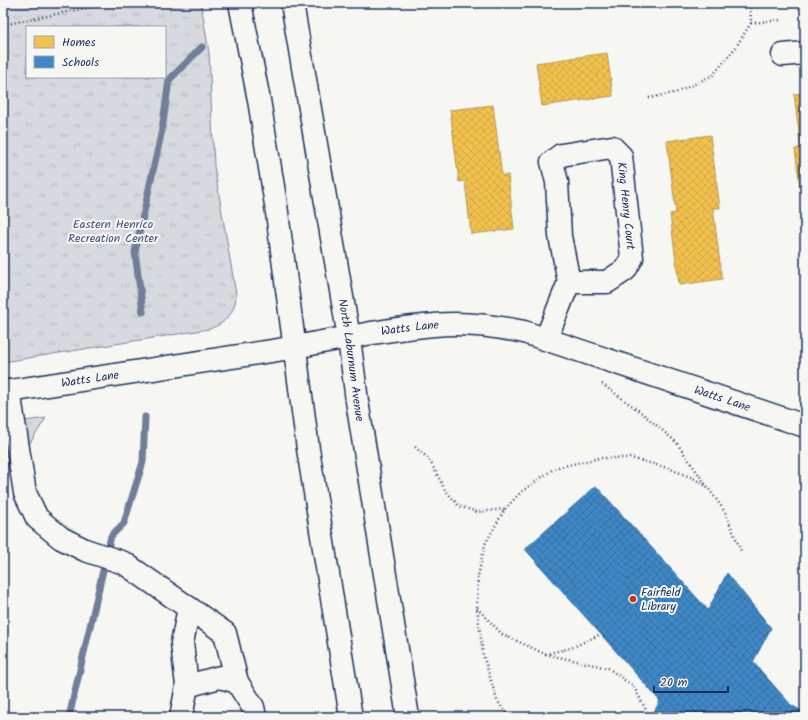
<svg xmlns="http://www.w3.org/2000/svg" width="808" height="720" font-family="Kalam,sans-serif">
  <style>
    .grass { fill: url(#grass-tufts); stroke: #78849e; fill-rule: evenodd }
    .homes { fill: url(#homes-cross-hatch); stroke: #b29553 }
    .schools { fill: url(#schools-cross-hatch); stroke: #346da6 }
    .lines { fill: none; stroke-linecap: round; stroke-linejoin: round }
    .stream { stroke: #717e99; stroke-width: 7 }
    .minor-casing { stroke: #1b2f5e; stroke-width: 25 }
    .major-casing { stroke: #1b2f5e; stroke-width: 25 }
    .path { stroke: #1b2f5e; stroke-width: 2.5; stroke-dasharray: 1 3; stroke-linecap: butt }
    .minor { stroke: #f6f6f2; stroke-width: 22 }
    .major { stroke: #f6f6f2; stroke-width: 22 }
    .poi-dot { fill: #c8321e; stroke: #f6f6f2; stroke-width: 1.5 }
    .labels { text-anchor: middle; stroke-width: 4; stroke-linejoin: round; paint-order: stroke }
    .street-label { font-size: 12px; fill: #1b2f5e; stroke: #f6f6f2 }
    .park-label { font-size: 12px; fill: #405177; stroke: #f6f6f2 }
    .poi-label { font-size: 12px; fill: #1b2f5e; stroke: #f6f6f2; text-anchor: start }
  </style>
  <defs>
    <pattern id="grass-tufts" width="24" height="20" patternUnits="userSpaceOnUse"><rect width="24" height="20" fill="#d6d9dd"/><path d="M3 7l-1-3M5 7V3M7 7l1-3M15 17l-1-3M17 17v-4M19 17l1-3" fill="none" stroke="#b7bbc0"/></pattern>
    <pattern id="homes-cross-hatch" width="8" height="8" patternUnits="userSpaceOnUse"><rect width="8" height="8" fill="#f2c14e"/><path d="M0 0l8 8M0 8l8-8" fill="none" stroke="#cfa646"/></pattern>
    <pattern id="schools-cross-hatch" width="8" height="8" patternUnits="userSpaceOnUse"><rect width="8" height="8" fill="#3f88c5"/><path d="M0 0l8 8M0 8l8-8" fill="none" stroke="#3470a3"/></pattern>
  </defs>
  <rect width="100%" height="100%" fill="#f6f6f2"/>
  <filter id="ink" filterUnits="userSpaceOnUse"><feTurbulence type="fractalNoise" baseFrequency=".025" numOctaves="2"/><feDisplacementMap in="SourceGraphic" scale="8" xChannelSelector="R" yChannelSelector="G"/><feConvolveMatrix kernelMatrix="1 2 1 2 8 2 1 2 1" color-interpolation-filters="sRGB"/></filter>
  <g filter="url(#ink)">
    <path class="grass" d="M 3,3 L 201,3 L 209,53 L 214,166 L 236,294 C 236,312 225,324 209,329 L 3,362 ZM 27,27 L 165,27 L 165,77 L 27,77 Z
      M 46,418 L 3,485 L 3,424 Z"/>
    <path class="homes" d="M 607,53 L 613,96 L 542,106 L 536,63 Z
      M 805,93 L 805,203 L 802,202 L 795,149 L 801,148 L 794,94 Z
      M 493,105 L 502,176 L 508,175 L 514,229 L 471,234 L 465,181 L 459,182 L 450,110 Z
      M 710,135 L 720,208 L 713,208 L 722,279 L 679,285 L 670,214 L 676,213 L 667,141 Z"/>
    <path class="schools" d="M 596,486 L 708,610 L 727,573 L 771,628 L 753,662 L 791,705 L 805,713 L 805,717 L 651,717 L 660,701 L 525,549 Z"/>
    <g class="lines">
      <path class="stream" d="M 143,312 L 135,252 L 162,130 L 169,80 L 202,47
        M 69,717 L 111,536 L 124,523 L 143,462 L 145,417"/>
      <g class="minor-casing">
        <g id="minor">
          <path d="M 783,55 L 805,53"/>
          <path id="s1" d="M 546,339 L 569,282 L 560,236 L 557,182 L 552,162 L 561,155 L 612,147 L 621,156 L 632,258 L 625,270 L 607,282 L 569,282"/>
          <path d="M 9,391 L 25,493 L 37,518 L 61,538 L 85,550 L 124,563 L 189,608"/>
          <path id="s2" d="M 3,392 C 95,378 187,364 278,350 C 330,341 382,329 434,325 C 464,322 495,326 524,332 L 805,426"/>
          <path d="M 187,686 L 182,643 L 189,608 L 225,633 L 237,682"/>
          <path d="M 181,717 L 187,686 L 220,677 L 237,682 L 253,707 L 255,717"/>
        </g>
      </g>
      <g class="major-casing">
        <g id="major">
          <path d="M 240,3 L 259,100 L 276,205 L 308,449 L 351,717"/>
          <path id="s3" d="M 292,3 L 349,338 L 357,401 L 408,717"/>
        </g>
      </g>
      <path class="path" d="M 751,23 L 782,20
        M 3,25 L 91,7 L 104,3
        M 649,98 L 678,92 L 713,75 L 736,47 L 751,23 L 750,3
        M 602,384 L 642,413 L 676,442 L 725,512 L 741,551
        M 415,447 L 429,459 L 445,490 L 459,506 L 477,512 L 505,509
        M 477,608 L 502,634 L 545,654 L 608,668 L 634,687 L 647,712
        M 545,654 L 571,648 L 601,634
        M 508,717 L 497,700 L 483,655 L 477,608 L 478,576 L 485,544 L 505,509 L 521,492 L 552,470 L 559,467 L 600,458 L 631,458 L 668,468 L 693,478 L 709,488"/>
      <use href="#minor" class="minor"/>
      <use href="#major" class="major"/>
    </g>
  </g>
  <circle class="poi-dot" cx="633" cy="599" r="4"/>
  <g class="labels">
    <g class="street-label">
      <text dy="4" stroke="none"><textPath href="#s1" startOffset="309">King Henry Court</textPath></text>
      <text dy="4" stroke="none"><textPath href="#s2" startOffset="412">Watts Lane</textPath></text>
      <text dy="4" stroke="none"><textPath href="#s3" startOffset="362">North Laburnum Avenue</textPath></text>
      <text dy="4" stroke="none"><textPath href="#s2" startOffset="88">Watts Lane</textPath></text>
      <text dy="4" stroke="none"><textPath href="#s2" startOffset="736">Watts Lane</textPath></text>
    </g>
    <g class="park-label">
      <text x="113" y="228">Eastern Henrico<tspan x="113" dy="14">Recreation Center</tspan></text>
    </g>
    <g class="poi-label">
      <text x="641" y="596">Fairfield<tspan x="641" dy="14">Library</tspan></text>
    </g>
  </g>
  <rect width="808" height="720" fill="none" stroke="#f6f6f2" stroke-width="16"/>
  <rect x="8" y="8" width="792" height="704" fill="none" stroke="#1b2f5e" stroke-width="1.5" filter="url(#ink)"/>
  <rect x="26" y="26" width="140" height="52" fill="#f6f6f2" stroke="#9ea6b7"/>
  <rect x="34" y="36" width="20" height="12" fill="#f2c14e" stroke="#9ea6b7"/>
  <text x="62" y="46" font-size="12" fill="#1b2f5e">Homes</text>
  <rect x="34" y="56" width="20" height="12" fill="#3f88c5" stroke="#9ea6b7"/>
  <text x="62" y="66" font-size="12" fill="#1b2f5e">Schools</text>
  <path d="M654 686v6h74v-6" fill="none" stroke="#1b2f5e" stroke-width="2"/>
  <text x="660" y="686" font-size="12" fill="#1b2f5e" stroke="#f6f6f2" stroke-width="3" paint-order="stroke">20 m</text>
</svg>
